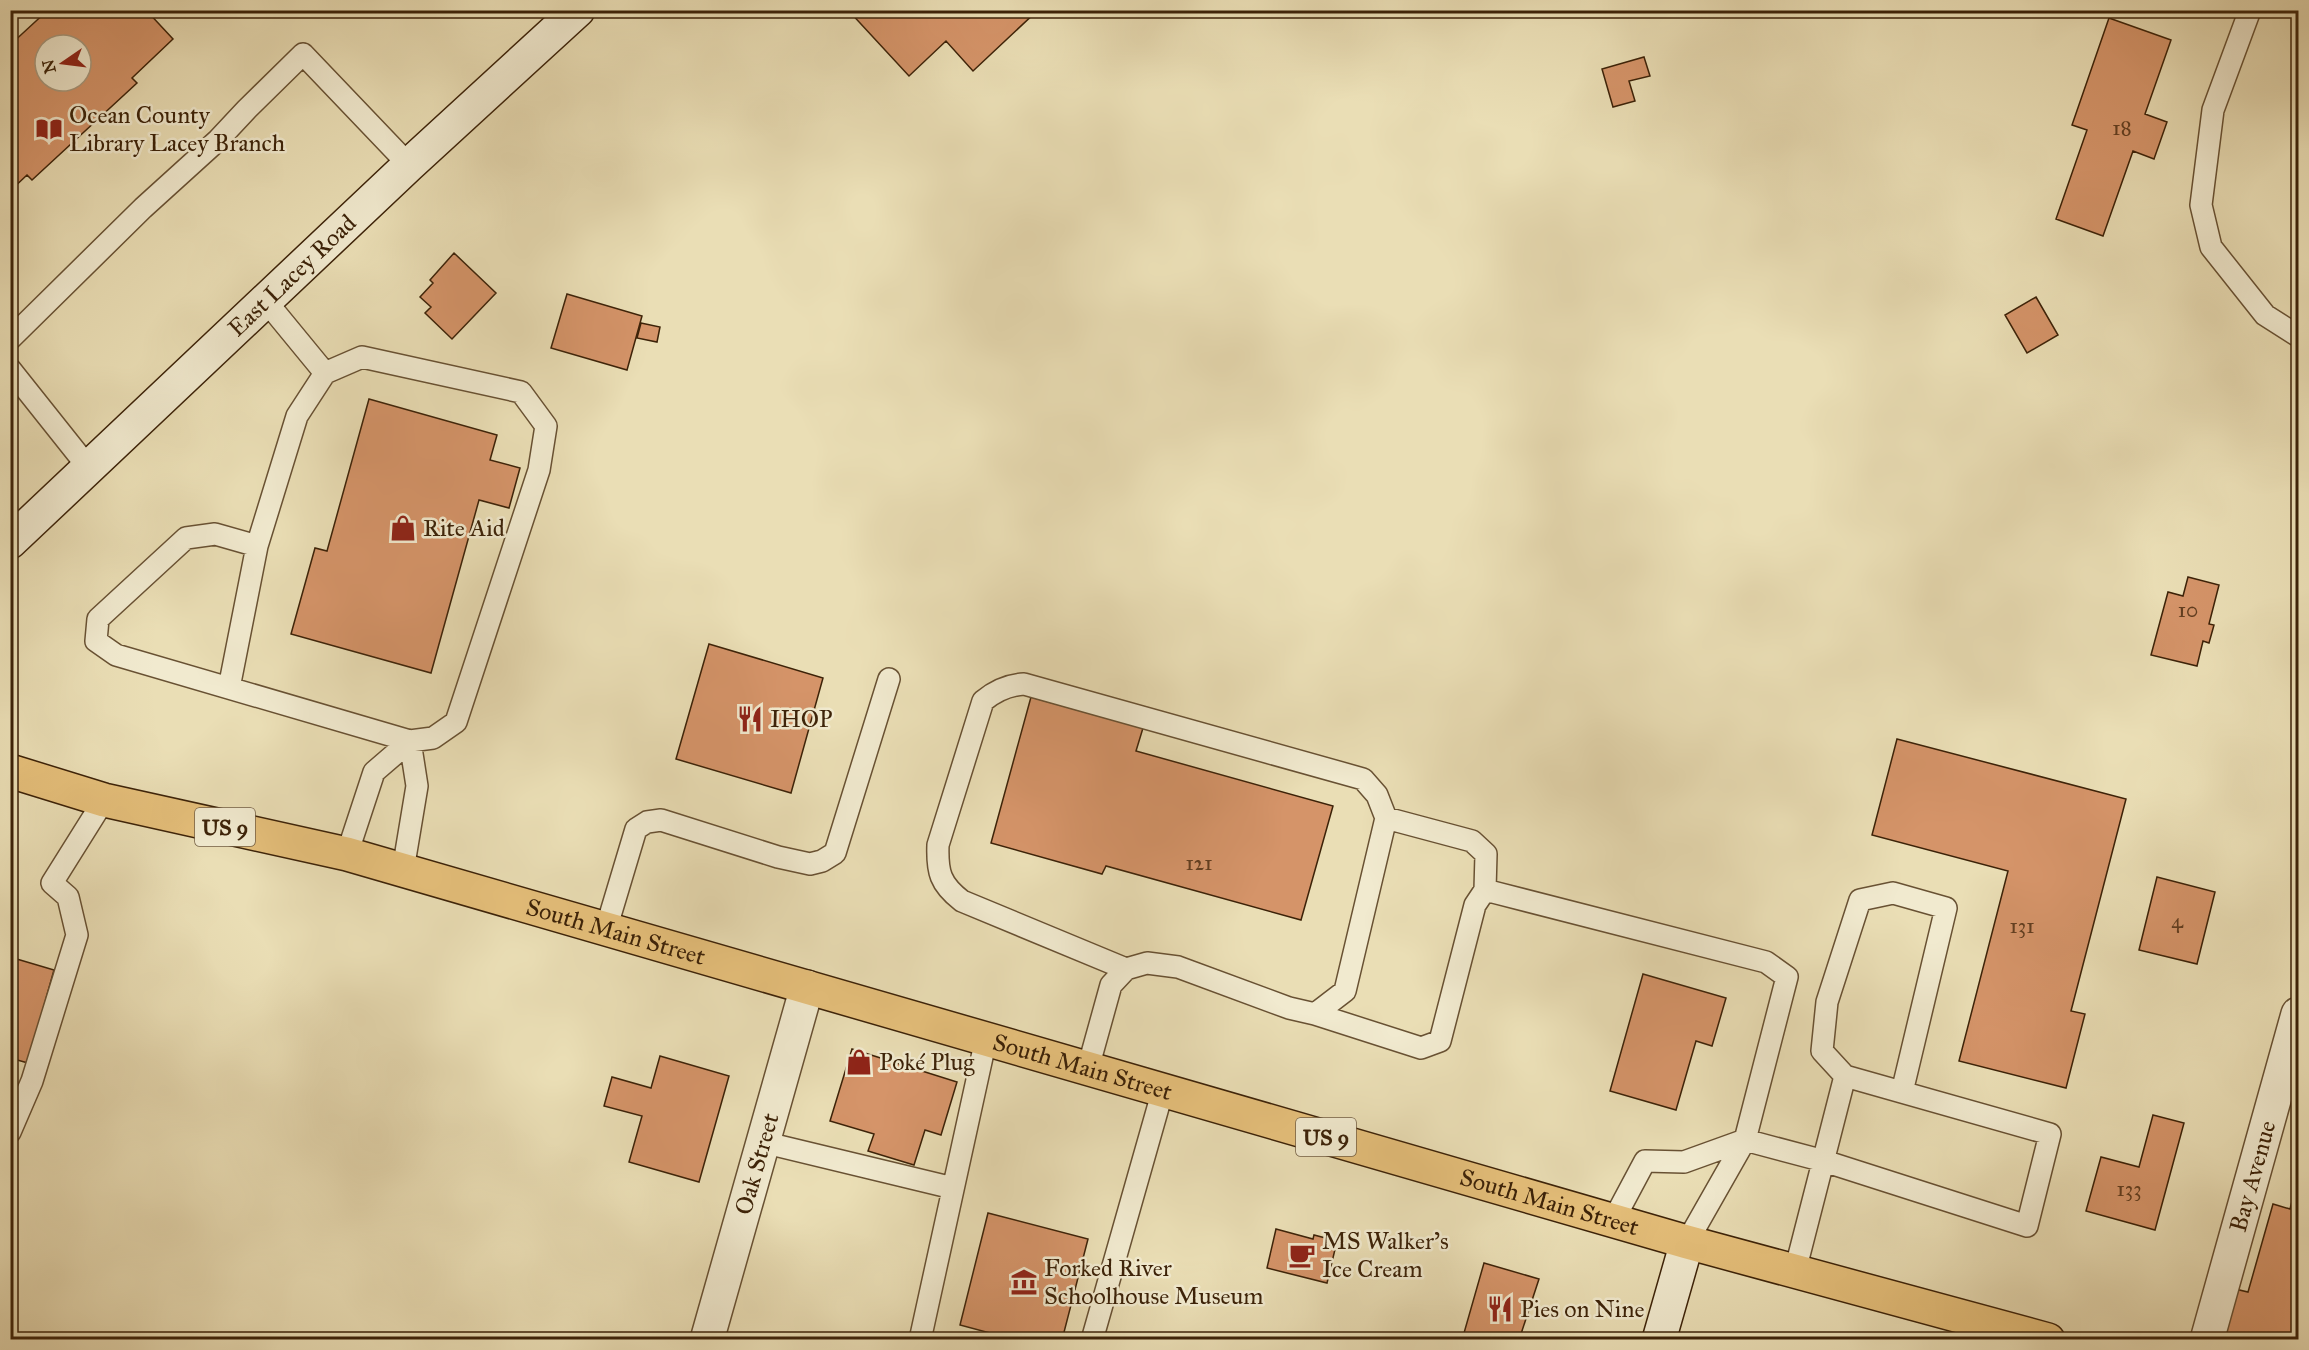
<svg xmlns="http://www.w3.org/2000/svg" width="2309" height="1350" font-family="'IM FELL Great Primer',serif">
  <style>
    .building { fill: #d59469; stroke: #3c2208; stroke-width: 1.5; fill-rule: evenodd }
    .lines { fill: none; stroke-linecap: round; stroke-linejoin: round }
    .lane-casing { stroke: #685133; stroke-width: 24 }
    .street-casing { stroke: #685133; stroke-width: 36 }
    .secondary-casing { stroke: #3c2208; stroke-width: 36 }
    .highway-casing { stroke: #3c2208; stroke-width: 36 }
    .lane { stroke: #f1eacf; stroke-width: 21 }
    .street { stroke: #f1eacf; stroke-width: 33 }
    .secondary { stroke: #f1eacf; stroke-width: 33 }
    .highway { stroke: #e5bf7a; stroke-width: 33 }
    .labels { text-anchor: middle; stroke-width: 5; stroke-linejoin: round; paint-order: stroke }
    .number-label { font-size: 21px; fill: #623e20 }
    .shield { fill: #f1eacf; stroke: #725e44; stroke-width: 1.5 }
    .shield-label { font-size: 22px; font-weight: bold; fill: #3c2208 }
    .poi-label { font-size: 24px; fill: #3c2208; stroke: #f1eacf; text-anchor: start }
    .street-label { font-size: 24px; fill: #3c2208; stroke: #f1eacf }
  </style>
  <rect width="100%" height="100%" fill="#eadeb5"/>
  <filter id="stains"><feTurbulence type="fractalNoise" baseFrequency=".00333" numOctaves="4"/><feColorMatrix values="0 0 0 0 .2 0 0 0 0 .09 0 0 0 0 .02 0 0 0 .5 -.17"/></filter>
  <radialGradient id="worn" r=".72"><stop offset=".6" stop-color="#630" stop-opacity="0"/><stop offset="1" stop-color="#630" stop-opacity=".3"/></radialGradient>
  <path class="building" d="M 48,10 L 146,10 L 173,39 L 132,78 L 137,83 L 32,180 L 27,175 L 10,191 L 10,45 ZM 45,45 L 81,45 L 81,81 L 45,81 Z
    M 848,10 L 1038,10 L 973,71 L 946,41 L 909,76 Z
    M 2109,18 L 2171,40 L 2145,114 L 2167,122 L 2154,159 L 2133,151 L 2103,236 L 2056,219 L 2087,130 L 2072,125 Z
    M 1644,57 L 1650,76 L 1629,81 L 1635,101 L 1613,107 L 1602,69 Z
    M 454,253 L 496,293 L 452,339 L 425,313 L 431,307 L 420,297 L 433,283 L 430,280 Z
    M 567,294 L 642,316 L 627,370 L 551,348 Z
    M 2036,297 L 2058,335 L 2027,353 L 2005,315 Z
    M 641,323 L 660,327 L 657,342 L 637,338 Z
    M 369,399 L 497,435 L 490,460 L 520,468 L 509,508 L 479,500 L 431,673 L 291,634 L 315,548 L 327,551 Z
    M 2188,577 L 2219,585 L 2209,624 L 2214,625 L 2209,643 L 2203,641 L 2197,666 L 2151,655 L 2168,592 L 2183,596 Z
    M 709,644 L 823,678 L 791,793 L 676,759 Z
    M 1031,697 L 1143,728 L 1136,751 L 1333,806 L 1301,920 L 1106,866 L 1102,874 L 991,843 Z
    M 1897,739 L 2126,799 L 2071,1011 L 2085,1014 L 2066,1088 L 1959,1061 L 2008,871 L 1872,835 Z
    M 2157,877 L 2215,892 L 2197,964 L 2139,950 Z
    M 10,957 L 54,970 L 28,1063 L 10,1058 Z
    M 1643,974 L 1726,998 L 1712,1046 L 1696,1041 L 1676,1110 L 1610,1091 Z
    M 852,1049 L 957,1082 L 941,1135 L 925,1130 L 914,1165 L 868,1151 L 874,1134 L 830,1121 Z
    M 660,1056 L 729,1076 L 699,1182 L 629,1162 L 642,1116 L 604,1106 L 612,1077 L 651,1088 Z
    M 2153,1115 L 2184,1123 L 2155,1230 L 2086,1211 L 2101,1157 L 2139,1167 Z
    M 2298,1178 L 2298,1340 L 2221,1340 L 2235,1289 L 2248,1292 L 2273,1204 L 2290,1209 Z
    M 988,1213 L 1088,1239 L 1062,1340 L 1016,1340 L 960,1325 Z
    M 1276,1229 L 1313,1239 L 1314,1235 L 1337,1241 L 1327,1283 L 1267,1268 Z
    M 1484,1263 L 1539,1279 L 1519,1340 L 1462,1340 Z"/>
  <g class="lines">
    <g class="lane-casing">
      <path id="lane" d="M 2250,10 L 2213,110 L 2201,205 L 2211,247 L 2265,315 L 2298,336
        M 265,300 L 325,373
        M 10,339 L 143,208 L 218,140 L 247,109 L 303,54 L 409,165
        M 10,369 L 88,467
        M 229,688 L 257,546 L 297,416 L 325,373 L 362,357 L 521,392 L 546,426 L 539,470 L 456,722 L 433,738 L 410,741 L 116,655 L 96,641 L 98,619 L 186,538 L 215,534 L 257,546
        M 347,854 L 374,772 L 410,741 L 417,786 L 403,870
        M 1485,890 L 1766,962 L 1787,977 L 1745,1140 L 1687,1242
        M 606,929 L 636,829 L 647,822 L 661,820 L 778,857 L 810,864 L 822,861 L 835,853 L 889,679
        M 1315,1014 L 1421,1048 L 1440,1041 L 1475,905 L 1485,890 L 1486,854 L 1472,841 L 1386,818
        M 1088,1068 L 1111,985 L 1126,969 L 1147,963 L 1178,967 L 1289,1008 L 1315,1014 L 1345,991 L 1386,818 L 1377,795 L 1363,779 L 1024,684 C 1007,685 995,691 983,701 L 938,845 C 937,872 940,884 962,901 L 1126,969
        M 1845,1076 L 1822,1051 L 1827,1002 L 1860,900 L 1893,893 L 1946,908 L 1902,1092
        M 10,1132 L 32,1081 L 77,935 L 68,897 L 52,883 L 104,800
        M 762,1142 L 953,1188
        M 1613,1221 L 1645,1161 L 1684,1162 L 1745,1140 L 1824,1161 L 2027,1226 L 2050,1134 L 1845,1076 L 1795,1271
        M 920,1340 L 986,1039
        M 1092,1340 L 1163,1090"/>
    </g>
    <g class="street-casing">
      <g id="street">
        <path id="s1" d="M 707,1340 L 807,987"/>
        <path id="s2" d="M 2207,1340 L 2298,1014"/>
      </g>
    </g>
    <g class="secondary-casing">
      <g id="secondary">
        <path id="s3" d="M 10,542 L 409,165 L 578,10"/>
        <path d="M 1659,1340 L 1687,1242"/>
      </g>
    </g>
    <g class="highway-casing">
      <g id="highway">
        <path id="s4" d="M 10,771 L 104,800 L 347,854 L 1687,1242 L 2048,1340"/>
      </g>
    </g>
    <use href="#lane" class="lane"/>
    <use href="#street" class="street"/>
    <use href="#secondary" class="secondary"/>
    <use href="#highway" class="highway"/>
  </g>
  <defs>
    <g id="library-bare" transform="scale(2.07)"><path d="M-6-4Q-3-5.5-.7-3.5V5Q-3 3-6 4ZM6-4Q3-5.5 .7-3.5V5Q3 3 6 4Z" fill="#8f2418" stroke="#f1eacf" stroke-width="2.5" paint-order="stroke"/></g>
    <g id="shop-bare" transform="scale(2.07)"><path d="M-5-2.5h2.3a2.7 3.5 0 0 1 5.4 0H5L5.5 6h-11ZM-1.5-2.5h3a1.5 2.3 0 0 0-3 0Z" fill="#8f2418" stroke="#f1eacf" stroke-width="2.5" paint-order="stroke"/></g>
    <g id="restaurant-bare" transform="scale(2.07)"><path d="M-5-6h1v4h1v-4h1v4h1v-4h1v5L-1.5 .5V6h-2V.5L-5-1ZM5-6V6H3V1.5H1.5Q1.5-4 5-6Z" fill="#8f2418" stroke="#f1eacf" stroke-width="2.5" paint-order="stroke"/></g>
    <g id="cafe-bare" transform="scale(2.07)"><path d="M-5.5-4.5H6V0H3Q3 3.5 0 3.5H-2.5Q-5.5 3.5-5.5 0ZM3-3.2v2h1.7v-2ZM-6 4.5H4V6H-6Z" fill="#8f2418" stroke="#f1eacf" stroke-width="2.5" paint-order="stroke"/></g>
    <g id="museum-bare" transform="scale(2.07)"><path d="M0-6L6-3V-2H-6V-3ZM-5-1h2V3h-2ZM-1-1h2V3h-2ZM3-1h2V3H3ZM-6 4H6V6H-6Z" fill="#8f2418" stroke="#f1eacf" stroke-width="2.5" paint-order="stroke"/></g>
  </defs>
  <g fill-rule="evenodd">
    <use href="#library-bare" x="49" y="129"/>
    <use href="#shop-bare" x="403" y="528"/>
    <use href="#restaurant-bare" x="750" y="719"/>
    <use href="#shop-bare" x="859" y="1062"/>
    <use href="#cafe-bare" x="1302" y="1255"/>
    <use href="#museum-bare" x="1024" y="1282"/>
    <use href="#restaurant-bare" x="1500" y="1309"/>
  </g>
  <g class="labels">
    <g class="number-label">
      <text x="2122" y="135">18</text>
      <text x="2188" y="617">10</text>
      <text x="1199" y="870">121</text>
      <text x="2177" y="928">4</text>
      <text x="2022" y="933">131</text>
      <text x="2129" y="1196">133</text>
    </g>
    <g class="shield">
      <rect x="195" y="808" width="60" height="38" rx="4.5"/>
      <rect x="1296" y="1118" width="60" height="38" rx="4.5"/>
    </g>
    <g class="shield-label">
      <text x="225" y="835">US 9</text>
      <text x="1326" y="1145">US 9</text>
    </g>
    <g class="poi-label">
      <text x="69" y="123">Ocean County<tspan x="69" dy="28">Library Lacey Branch</tspan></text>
      <text x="423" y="536">Rite Aid</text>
      <text x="770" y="727">IHOP</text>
      <text x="879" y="1070">Poké Plug</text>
      <text x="1322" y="1249">MS Walker's<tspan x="1322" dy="28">Ice Cream</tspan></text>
      <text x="1044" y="1276">Forked River<tspan x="1044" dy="28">Schoolhouse Museum</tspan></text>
      <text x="1520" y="1317">Pies on Nine</text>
    </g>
    <g class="street-label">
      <text dy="8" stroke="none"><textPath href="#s3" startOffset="388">East Lacey Road</textPath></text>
      <text dy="8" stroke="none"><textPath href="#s4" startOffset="627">South Main Street</textPath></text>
      <text dy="8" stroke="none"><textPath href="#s4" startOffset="1113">South Main Street</textPath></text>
      <text dy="8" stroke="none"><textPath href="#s1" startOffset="183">Oak Street</textPath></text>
      <text dy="8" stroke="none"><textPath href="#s2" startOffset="170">Bay Avenue</textPath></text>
      <text dy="8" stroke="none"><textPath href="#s4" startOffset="1599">South Main Street</textPath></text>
    </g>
  </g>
  <rect width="2309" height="1350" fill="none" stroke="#eadeb5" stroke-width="36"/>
  <rect x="12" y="12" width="2285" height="1326" fill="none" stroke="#3c2208" stroke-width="3"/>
  <rect x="18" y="18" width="2273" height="1314" fill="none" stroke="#3c2208" stroke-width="1.5"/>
  <g transform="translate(63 63) rotate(256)"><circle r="28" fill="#f1eacf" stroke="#a99a7f" stroke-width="1.5"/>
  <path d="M0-4.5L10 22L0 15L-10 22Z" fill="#8f2418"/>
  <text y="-9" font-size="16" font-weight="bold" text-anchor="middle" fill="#3c2208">N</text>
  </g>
  <rect width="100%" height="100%" filter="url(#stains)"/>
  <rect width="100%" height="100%" fill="url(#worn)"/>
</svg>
